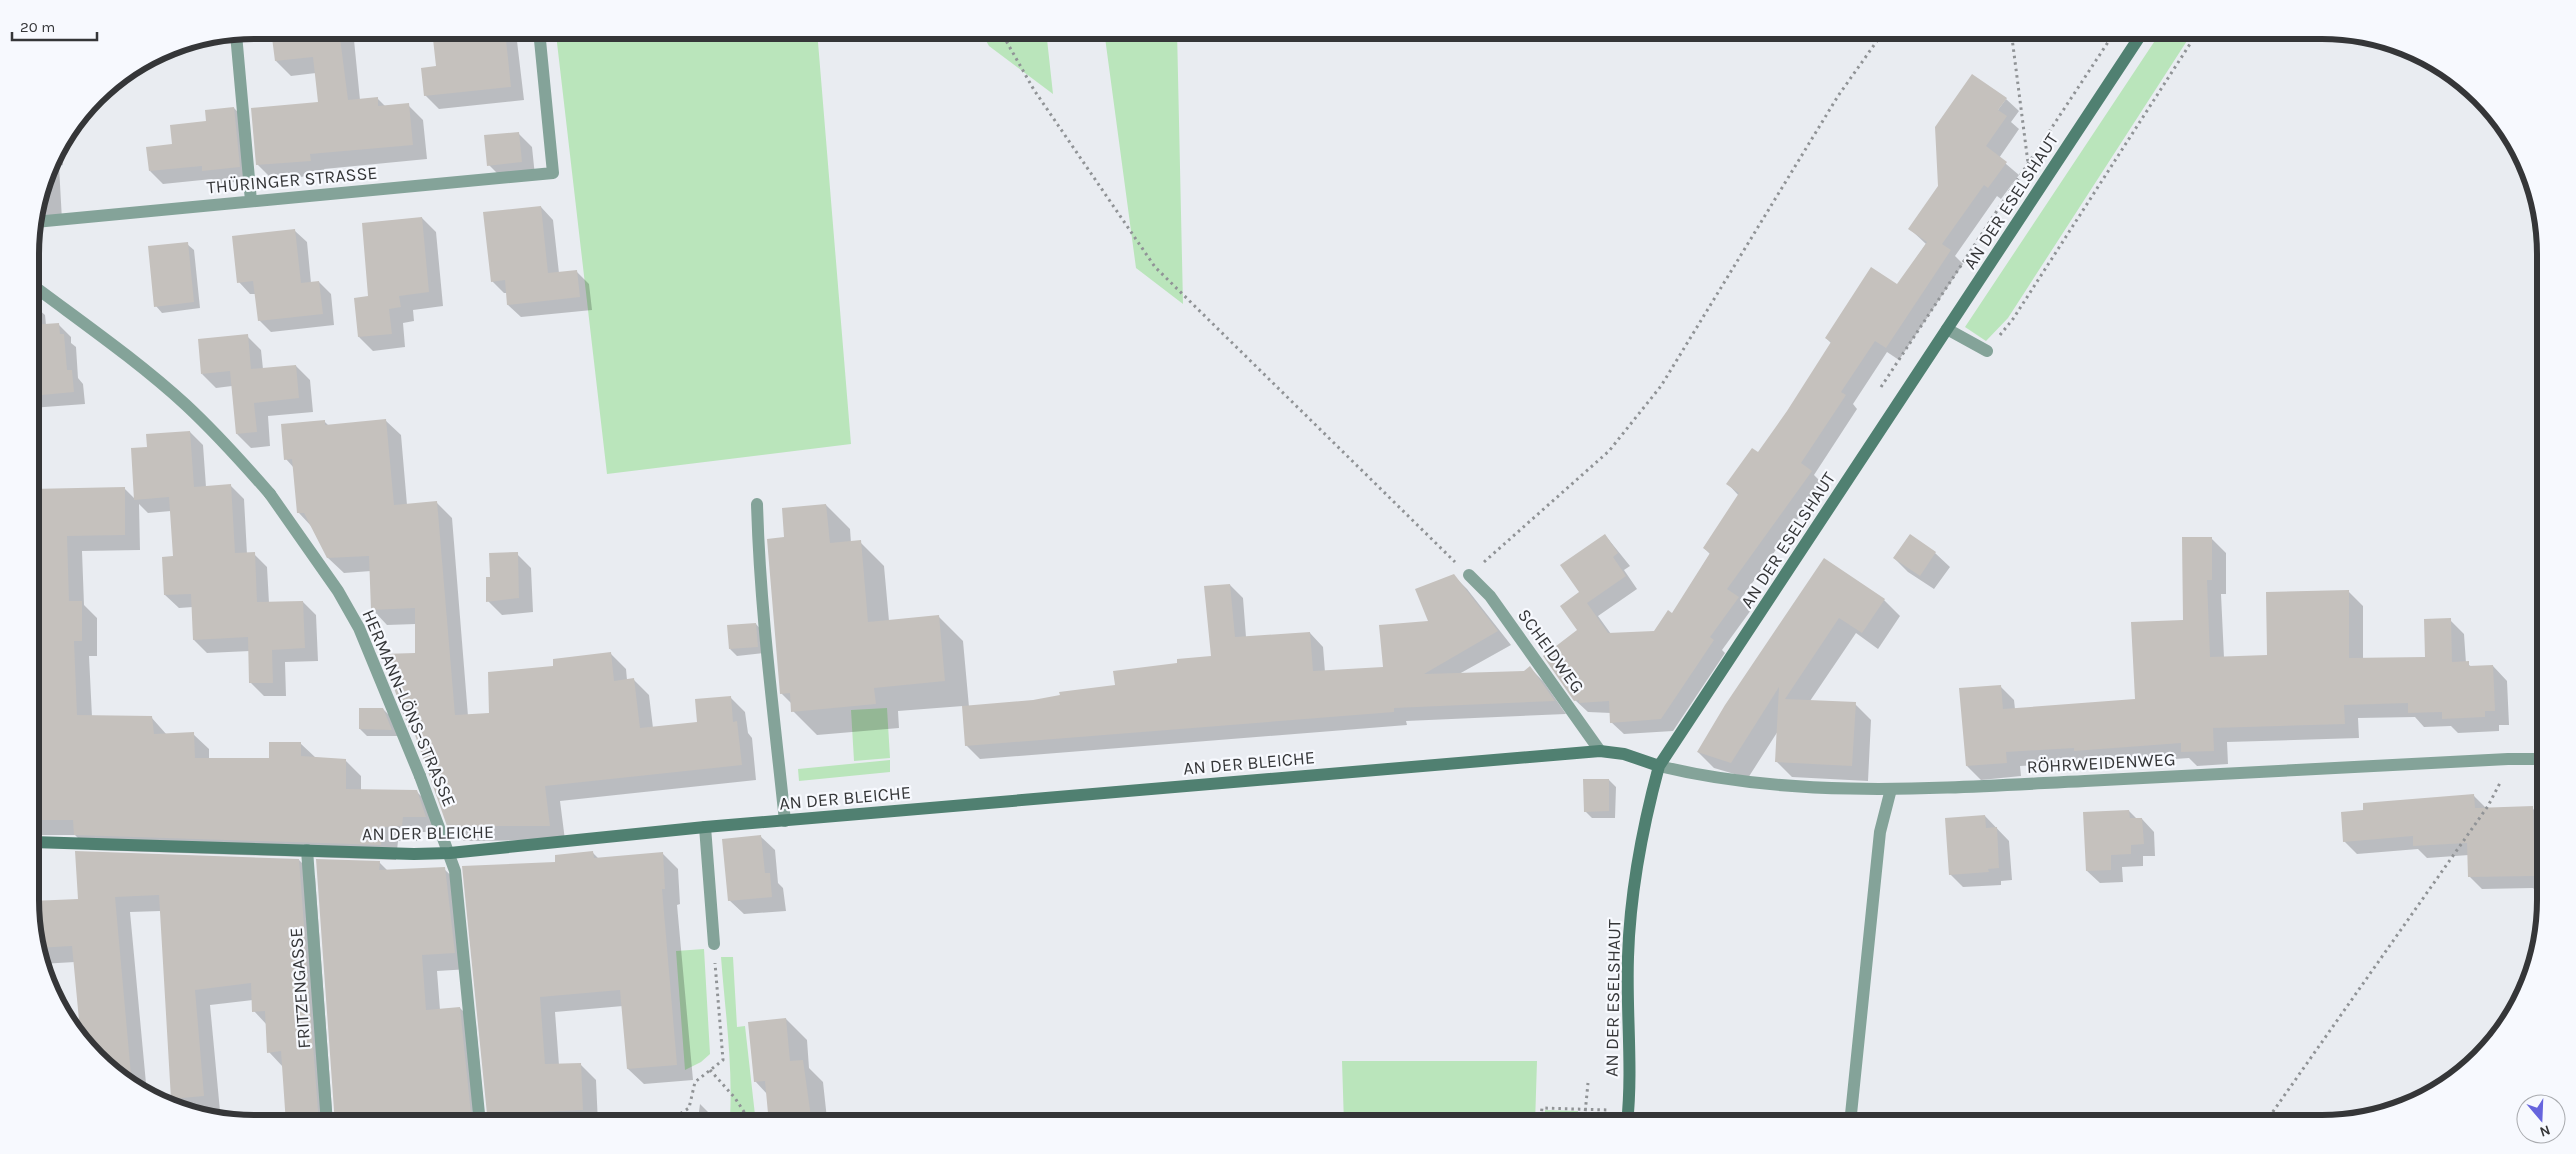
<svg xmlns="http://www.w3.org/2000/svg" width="2576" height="1154" font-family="Karla,sans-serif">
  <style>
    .green { fill: #bae5bb }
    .shadow { fill: #0003 }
    .building { fill: #c5c1bd }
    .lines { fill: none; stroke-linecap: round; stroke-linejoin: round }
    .path { stroke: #909396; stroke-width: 3; stroke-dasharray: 2.5 4; stroke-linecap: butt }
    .service { stroke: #84a399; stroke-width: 12 }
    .minor { stroke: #84a399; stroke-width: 12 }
    .secondary { stroke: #508071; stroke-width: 12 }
    .labels { text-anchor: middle; stroke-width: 4.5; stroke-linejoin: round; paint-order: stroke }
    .street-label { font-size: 18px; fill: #353638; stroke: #f7f9fe }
    .rim { fill: none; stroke: #353638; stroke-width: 6 }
  </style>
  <rect width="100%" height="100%" fill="#e9ecf1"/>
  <path class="green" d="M 627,30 L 817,30 L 851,444 L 607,474 L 556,34 Z
    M 980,30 L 1046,30 L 1053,94 L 989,46 Z
    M 1104,30 L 1177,30 L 1183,304 L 1136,268 Z
    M 2162,30 L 2194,30 L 2008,318 L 1986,341 L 1965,327 Z
    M 2521,155 C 2554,212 2544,284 2544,347 L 2529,191 Z
    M 887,708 L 890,758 L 854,761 L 851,710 Z
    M 890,760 L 890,772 L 799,781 L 798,769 Z
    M 704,949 L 710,1054 L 701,1062 L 685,1070 L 676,951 Z
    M 721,957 L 733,957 L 737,1027 L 745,1026 L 756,1124 L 737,1124 L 730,1118 C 733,1065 725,1010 721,957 Z
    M 1342,1061 L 1537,1061 L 1535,1124 L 1344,1124 Z
    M 1545,1110 L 1578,1111 L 1577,1124 L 1544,1124 Z"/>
  <path class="shadow" d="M 273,30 L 353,30 L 360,100 L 377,98 L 385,106 L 408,105 L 423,120 L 427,159 L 324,169 L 325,175 L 272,179 L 257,164 L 319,103 L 316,73 L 291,76 L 276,61 Z
    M 433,30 L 506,30 L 517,41 L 524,100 L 439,109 L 425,95 L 437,67 Z
    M 2006,99 L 2019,111 L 2011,122 L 2019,129 L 1999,158 L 2019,175 L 2001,199 L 1997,196 L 1955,256 L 1963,264 L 1899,360 L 1887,352 L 1853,404 L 1857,409 L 1814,475 L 1823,484 L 1740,600 L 1751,610 L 1722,650 L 1725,653 L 1673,731 L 1624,734 L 1611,722 L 1611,713 L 1588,712 L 1575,700 L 1581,593 L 1605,535 L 1630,566 L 1624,570 L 1637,589 L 1598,616 L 1611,634 L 1654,632 L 1672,615 L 1710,554 L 1704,548 L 1739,496 L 1728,484 L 1758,454 L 1788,411 L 1832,344 L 1826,338 L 1897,286 L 1926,244 L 1910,229 Z
    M 234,108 L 247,122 L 252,180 L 217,184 L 212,179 L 163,184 L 150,171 L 174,145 L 207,122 Z
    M 518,133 L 532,147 L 535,176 L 503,179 L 489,165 Z
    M 62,143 L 63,165 L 59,166 L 62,220 L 35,222 L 53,155 Z
    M 541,207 L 553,220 L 559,273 L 576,271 L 589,284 L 592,310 L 521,317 L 508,305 L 507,293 L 504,293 L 492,281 Z
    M 422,218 L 436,232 L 443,306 L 413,310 L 414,321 L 403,323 L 405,347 L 373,351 L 359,337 L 370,297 Z
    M 295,231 L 307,242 L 311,283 L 319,282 L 331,294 L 334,325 L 271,332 L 259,320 L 256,294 L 250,294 L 239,282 Z
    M 187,244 L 194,250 L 200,308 L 162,313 L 156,306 Z
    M 31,303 L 45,315 L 46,325 L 59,325 L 71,337 L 71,343 L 76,347 L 78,378 L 83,384 L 85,404 L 31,408 Z
    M 247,336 L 261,350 L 263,369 L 296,366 L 310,380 L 313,412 L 268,416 L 270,446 L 251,448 L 237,434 L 232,386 L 216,388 L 202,374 Z
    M 385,420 L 401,435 L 407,505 L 437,503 L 452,518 L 468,716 L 491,715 L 554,668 L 611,654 L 626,669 L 627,680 L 634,680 L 649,695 L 653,728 L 698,723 L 730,697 L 745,712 L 748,733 L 752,738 L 756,780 L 560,801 L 565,840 L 464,841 L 448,825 L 416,735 L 416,624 L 387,625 L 372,609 L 371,571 L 344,573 L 328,558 L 312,527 L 299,513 L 294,468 L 286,459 L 324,421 L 329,426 Z
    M 190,432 L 203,445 L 206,487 L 230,485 L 244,499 L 247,554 L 254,554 L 267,567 L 269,603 L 303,602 L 316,615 L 318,661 L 285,662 L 286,696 L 264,696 L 251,683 L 250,651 L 207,653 L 194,640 L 193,607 L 179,608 L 165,595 L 175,558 L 171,511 L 148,513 L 139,504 L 140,550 L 82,551 L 84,605 L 97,618 L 97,656 L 89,656 L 92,717 L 151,717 L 167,735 L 193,734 L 209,749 L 209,759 L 270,759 L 300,743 L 316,758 L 345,760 L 361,776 L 361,790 L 416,791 L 432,807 L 441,832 L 418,832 L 417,841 L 398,841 L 396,860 L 90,850 L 75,835 L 41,835 L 32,826 L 31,490 L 124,488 L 135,499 L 148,448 Z
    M 826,505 L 850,529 L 851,543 L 860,542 L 884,566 L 889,621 L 939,617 L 963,641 L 969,707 L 1033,701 L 1116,686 L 1179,664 L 1212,657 L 1230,585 L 1243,598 L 1246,637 L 1310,633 L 1323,647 L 1325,672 L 1384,668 L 1429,622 L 1454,576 L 1467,589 L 1511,645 L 1459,674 L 1524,672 L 1530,668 L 1543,681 L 1566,714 L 1406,721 L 1407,725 L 980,759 L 966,745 L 963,706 L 898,711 L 899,728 L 817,735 L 793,711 L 792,704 L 781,693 L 786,538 Z
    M 1910,535 L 1935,553 L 1950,567 L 1934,589 L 1908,572 L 1894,558 Z
    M 2211,538 L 2226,553 L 2226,594 L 2221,594 L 2224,658 L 2268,656 L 2349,592 L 2363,606 L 2363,659 L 2427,658 L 2450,620 L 2464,634 L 2466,663 L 2472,667 L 2493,666 L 2507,681 L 2509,725 L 2499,725 L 2499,731 L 2458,733 L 2451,726 L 2424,727 L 2415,717 L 2358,718 L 2359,738 L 2227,742 L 2228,764 L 2197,766 L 2189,758 L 2090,765 L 2087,762 L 2020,766 L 2021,776 L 1981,780 L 1967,766 L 2000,686 L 2014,700 L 2015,709 L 2136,700 L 2184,621 Z
    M 517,554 L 531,568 L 533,612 L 502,615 L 488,601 L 491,578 Z
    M 1824,560 L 1884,600 L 1900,616 L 1878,649 L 1856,633 L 1810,701 L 1855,704 L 1871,720 L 1868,781 L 1792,777 L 1776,761 L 1778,731 L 1748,778 L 1714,768 L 1698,752 Z
    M 756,624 L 762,631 L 765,653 L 737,656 L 730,649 Z
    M 383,709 L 390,716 L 398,736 L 367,736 L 360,729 Z
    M 1609,780 L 1616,787 L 1615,818 L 1592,818 L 1585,811 Z
    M 2474,796 L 2486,808 L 2532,808 L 2545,820 L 2546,895 L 2540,895 L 2533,888 L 2482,889 L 2470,877 L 2469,855 L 2427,858 L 2418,849 L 2357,854 L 2344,841 Z
    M 2129,811 L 2137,819 L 2142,819 L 2154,832 L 2155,856 L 2143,856 L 2143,866 L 2122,867 L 2123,882 L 2100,883 L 2087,871 Z
    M 1985,816 L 2009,841 L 2012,880 L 2001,881 L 2001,885 L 1963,887 L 1950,874 Z
    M 760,836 L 775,850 L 778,883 L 783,888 L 786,911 L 744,914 L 729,900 Z
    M 593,853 L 599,859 L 662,853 L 678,869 L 680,904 L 677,905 L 693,1080 L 644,1084 L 628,1069 L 623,1006 L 555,1012 L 559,1065 L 580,1064 L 596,1080 L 598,1124 L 489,1124 L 556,863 Z
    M 299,860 L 315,876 L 333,1124 L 269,1124 L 287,1123 L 283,1067 L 269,1052 L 267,1025 L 254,1011 L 253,1000 L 210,1005 L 220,1111 L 199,1113 L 184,1110 L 172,1098 L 161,911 L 130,912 L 147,1094 L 117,1078 L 75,962 L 41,964 L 32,929 L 32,903 L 79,900 Z
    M 379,862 L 388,871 L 444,869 L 460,884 L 470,969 L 437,971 L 440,1010 L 460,1008 L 476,1024 L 485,1124 L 336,1124 Z
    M 786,1019 L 807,1040 L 809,1068 L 823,1082 L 827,1119 L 830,1124 L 770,1124 L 767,1094 L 755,1081 Z
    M 700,1104 L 720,1124 L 721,1124 L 684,1124 L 698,1119 Z"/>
  <path class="building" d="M 271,30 L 339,30 L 348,100 L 378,97 L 378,106 L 409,103 L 413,145 L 310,154 L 311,161 L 256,165 L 251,108 L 318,102 L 313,57 L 275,61 Z
    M 432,30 L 505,30 L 511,87 L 424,96 L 421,68 L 436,66 Z
    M 1972,74 L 2007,98 L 1998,110 L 2007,116 L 1986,146 L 2007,162 L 1988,188 L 1984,185 L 1942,244 L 1951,250 L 1886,348 L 1875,341 L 1841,392 L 1846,395 L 1801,463 L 1812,471 L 1727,589 L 1739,597 L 1710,637 L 1714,640 L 1661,719 L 1610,723 L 1609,701 L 1579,703 L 1579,700 L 1574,701 L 1543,656 L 1577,630 L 1560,606 L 1579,592 L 1560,565 L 1605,534 L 1618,553 L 1613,557 L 1626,576 L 1587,603 L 1608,633 L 1654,631 L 1668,610 L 1672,613 L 1710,553 L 1703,548 L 1739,493 L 1726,484 L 1752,448 L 1758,452 L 1787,411 L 1831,342 L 1825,338 L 1871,267 L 1897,284 L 1927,242 L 1908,229 L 1938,186 L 1935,127 Z
    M 234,107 L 240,167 L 202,171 L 202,166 L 149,171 L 146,147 L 172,144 L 170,125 L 206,121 L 205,110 Z
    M 519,132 L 522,162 L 487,166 L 484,135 Z
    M 541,206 L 548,273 L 577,270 L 580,297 L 507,305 L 505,280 L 491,282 L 483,212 Z
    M 422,217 L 429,292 L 399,296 L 401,307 L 389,309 L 392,334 L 358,337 L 354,298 L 368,296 L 362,223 Z
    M 295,229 L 301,283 L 319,281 L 323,314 L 258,321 L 253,281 L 237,283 L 232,236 Z
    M 188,242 L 194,302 L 154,307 L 148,246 Z
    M 59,323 L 60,334 L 64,334 L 67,370 L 72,370 L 74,392 L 31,396 L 31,325 Z
    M 248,334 L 251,369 L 296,365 L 299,398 L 254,403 L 257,432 L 236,434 L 230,371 L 201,374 L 198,339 Z
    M 386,419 L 394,505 L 437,501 L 455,715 L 489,713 L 488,672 L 553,666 L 553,659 L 611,652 L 614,681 L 634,678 L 640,728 L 697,722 L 695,699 L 731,696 L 733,722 L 737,721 L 742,765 L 545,786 L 550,826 L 447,826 L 415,735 L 410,730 L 401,708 L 382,654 L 415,653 L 415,608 L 371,610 L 369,556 L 327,558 L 304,513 L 297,513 L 292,459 L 284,460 L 281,424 L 325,420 L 325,425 Z
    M 190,431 L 194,487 L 231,484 L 235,553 L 255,552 L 257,602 L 303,601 L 305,648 L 272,650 L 273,683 L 249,683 L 248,637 L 193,640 L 191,594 L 164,595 L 162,557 L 173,556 L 169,497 L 134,500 L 131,448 L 147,447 L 146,434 Z
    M 125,487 L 125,535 L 67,536 L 69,601 L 82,601 L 82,641 L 74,641 L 77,715 L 152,716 L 154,734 L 194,732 L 195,758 L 269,758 L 269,742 L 301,742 L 301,756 L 346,759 L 346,789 L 417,790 L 426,817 L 403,817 L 402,826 L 383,827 L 381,845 L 74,835 L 73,820 L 32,820 L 32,751 L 41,751 L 39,702 L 31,702 L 31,489 Z
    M 826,504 L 830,543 L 861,540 L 868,622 L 939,615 L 945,681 L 874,688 L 876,704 L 791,712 L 790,693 L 780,694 L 767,539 L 784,537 L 782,508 Z
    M 1910,534 L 1936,552 L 1920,576 L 1893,558 Z
    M 2182,537 L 2212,537 L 2212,580 L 2207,580 L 2210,657 L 2267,655 L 2266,592 L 2349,590 L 2349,658 L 2425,657 L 2424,619 L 2451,618 L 2452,662 L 2469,661 L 2469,666 L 2493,665 L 2495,711 L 2485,711 L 2485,717 L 2442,719 L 2442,712 L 2408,713 L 2408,703 L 2344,705 L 2345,724 L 2213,728 L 2214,751 L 2181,752 L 2181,743 L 2074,751 L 2074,748 L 2006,752 L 2007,763 L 1966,766 L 1959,688 L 2001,685 L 2003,709 L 2135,699 L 2131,622 L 2183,620 Z
    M 518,552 L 519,598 L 486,602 L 486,577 L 490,577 L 489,553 Z
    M 1824,558 L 1885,599 L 1862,633 L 1839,618 L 1785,699 L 1856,702 L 1852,766 L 1775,762 L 1779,687 L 1731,763 L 1697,752 L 1725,705 Z
    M 1454,574 L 1498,631 L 1424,674 L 1524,671 L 1530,666 L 1555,701 L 1394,708 L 1394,712 L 965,746 L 962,706 L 1033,700 L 1060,695 L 1059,692 L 1115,685 L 1113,671 L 1177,663 L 1177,659 L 1211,656 L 1204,586 L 1230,584 L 1235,637 L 1310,632 L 1313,671 L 1383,667 L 1379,625 L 1428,621 L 1415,589 Z
    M 756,623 L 758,647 L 729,649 L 727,625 Z
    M 359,708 L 383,708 L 392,730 L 359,729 Z
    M 1583,779 L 1609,779 L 1609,811 L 1584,812 Z
    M 2474,794 L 2475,808 L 2533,806 L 2535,876 L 2468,877 L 2467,843 L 2413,846 L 2413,836 L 2343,842 L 2341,812 L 2363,810 L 2363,803 Z
    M 2129,810 L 2130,818 L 2142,818 L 2144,844 L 2131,845 L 2131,854 L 2111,855 L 2111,870 L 2086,871 L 2083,812 Z
    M 1985,815 L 1986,828 L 1997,827 L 1999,868 L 1988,869 L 1989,872 L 1949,875 L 1945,818 Z
    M 761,835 L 765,873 L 770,873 L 772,897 L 728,901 L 722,839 Z
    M 75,851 L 299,859 L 319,1124 L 286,1124 L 281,1051 L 267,1053 L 265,1011 L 252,1012 L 251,983 L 195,990 L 204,1096 L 171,1099 L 159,895 L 115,897 L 132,1086 L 117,1078 L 81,1041 L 72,946 L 37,948 L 32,929 L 32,901 L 78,899 Z
    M 593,851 L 594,858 L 663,852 L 665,889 L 662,889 L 677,1065 L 627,1069 L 620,990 L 540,997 L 545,1064 L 581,1063 L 583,1110 L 541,1112 L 542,1124 L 488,1124 L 462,866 L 555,862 L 555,855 Z
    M 316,859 L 380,861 L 379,870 L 445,867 L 455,953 L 422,955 L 426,1010 L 460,1007 L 472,1124 L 335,1124 Z
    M 786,1018 L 790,1061 L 803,1060 L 812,1124 L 769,1124 L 765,1081 L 754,1082 L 748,1022 Z"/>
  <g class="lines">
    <path class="path" d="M 1000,30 L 1034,90 L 1155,267 L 1455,562
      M 2011,30 L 2028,163
      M 2000,335 L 2013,319 L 2199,30
      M 1881,387 L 2116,30
      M 1484,562 L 1609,451 L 1661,386 L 1838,96 L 1884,31 L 1888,30
      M 710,1070 L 735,1098 L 752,1124
      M 664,1124 L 689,1108 L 695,1082 L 723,1060 L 715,963
      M 1540,1124 L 1542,1108 L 1608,1110
      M 1584,1124 L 1588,1083
      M 2268,1124 L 2272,1113 L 2488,806 L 2501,781"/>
    <path class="service" d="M 1947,329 L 1987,351
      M 270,494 L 338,591 L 359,628 L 420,776
      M 757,504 C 760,611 774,715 785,821
      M 1469,575 L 1490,596 L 1600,751
      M 705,827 L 714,944
      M 1850,1124 L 1880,832 L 1891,789"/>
    <path class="minor" d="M 236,34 L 251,201
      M 35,222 L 553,173 L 539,30
      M 31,284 C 83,323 138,361 186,405 C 216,433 243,463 270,494
      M 1659,766 C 1798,800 1943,788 2085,781 C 2226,774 2367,766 2508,759 L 2546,759
      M 420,776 L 455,871 L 480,1124
      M 307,850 L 327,1124"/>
    <path class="secondary" d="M 32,842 L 414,854 L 450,853 L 705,827 L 1600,751 L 1624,754 L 1659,766
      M 1627,1124 C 1633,1068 1626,1012 1628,957 C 1630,892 1642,829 1659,766 L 2144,30"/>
  </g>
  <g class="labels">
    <g class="street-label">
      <text transform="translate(292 180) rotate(-5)" y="6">THÜRINGER STRASSE</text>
      <text transform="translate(2011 201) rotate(-57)" y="6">AN DER ESELSHAUT</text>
      <text transform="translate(1788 540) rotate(-57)" y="6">AN DER ESELSHAUT</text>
      <text transform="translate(1551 651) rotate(54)" y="6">SCHEIDWEG</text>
      <text transform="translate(409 708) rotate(67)" y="6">HERMANN-LÖNS-STRASSE</text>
      <text transform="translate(1249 763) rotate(-5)" y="6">AN DER BLEICHE</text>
      <text transform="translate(2101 763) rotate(-3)" y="6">RÖHRWEIDENWEG</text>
      <text transform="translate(845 798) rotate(-5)" y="6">AN DER BLEICHE</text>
      <text transform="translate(428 833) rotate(-1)" y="6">AN DER BLEICHE</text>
      <text transform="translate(300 988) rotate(-94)" y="6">FRITZENGASSE</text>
      <text transform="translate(1613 998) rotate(-89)" y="6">AN DER ESELSHAUT</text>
    </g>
  </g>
  <path d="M0 0H2576V1154H0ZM254 39H2322A215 215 0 0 1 2537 254V900A215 215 0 0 1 2322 1115H254A215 215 0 0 1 39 900V254A215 215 0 0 1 254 39Z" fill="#f7f9fe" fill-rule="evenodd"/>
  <path class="rim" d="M254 39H2322A215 215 0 0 1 2537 254V900A215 215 0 0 1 2322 1115H254A215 215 0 0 1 39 900V254A215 215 0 0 1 254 39Z"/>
  <g transform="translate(2541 1119) rotate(161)"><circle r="24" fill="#f7f9fe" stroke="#a9abaf"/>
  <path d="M0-4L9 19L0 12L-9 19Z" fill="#6664dd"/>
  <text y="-8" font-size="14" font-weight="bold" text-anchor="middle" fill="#353638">N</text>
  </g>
  <path d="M12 32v8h85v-8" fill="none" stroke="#353638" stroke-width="2.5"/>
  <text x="20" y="32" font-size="15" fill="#353638" stroke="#f7f9fe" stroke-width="4" paint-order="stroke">20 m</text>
</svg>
